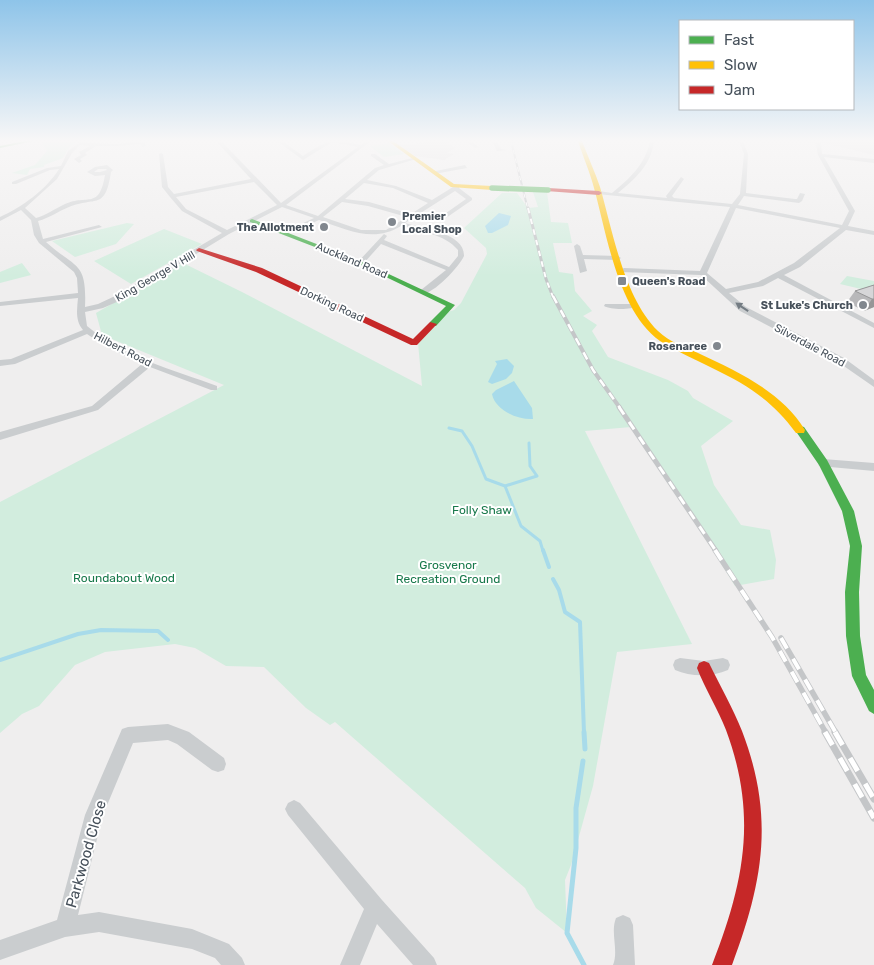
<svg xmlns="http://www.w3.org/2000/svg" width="874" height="965" font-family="Rubik,sans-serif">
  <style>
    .education { fill: #e1dfe0 }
    .green { fill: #d2edde }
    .water { fill: #a8dbea }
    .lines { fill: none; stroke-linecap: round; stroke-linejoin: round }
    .stream-far2 { stroke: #a8dbea; stroke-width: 3 }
    .stream-far1 { stroke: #a8dbea; stroke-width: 4 }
    .stream { stroke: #a8dbea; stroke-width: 5 }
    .street { fill: #cacdcf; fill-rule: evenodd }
    .fast { fill: #4caf50; fill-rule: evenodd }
    .slow { fill: #ffc107; fill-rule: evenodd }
    .jam { fill: #c62828; fill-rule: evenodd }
    .rail-far5-casing { stroke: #c4c6c8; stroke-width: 2 }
    .rail-far4-casing { stroke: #c4c6c8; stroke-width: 3 }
    .rail-far3-casing { stroke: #c4c6c8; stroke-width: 4 }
    .rail-far2-casing { stroke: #c4c6c8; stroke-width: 5 }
    .rail-far1-casing { stroke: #c4c6c8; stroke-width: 5.5 }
    .rail-casing { stroke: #c4c6c8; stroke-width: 7 }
    .rail-far5 { stroke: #fff; stroke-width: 1; stroke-dasharray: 4.5; stroke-linecap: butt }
    .rail-far4 { stroke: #fff; stroke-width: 2; stroke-dasharray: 5.5; stroke-linecap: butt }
    .rail-far3 { stroke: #fff; stroke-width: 2.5; stroke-dasharray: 8; stroke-linecap: butt }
    .rail-far2 { stroke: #fff; stroke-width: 3; stroke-dasharray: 9; stroke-linecap: butt }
    .rail-far1 { stroke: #fff; stroke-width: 4; stroke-dasharray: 12; stroke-linecap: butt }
    .rail { stroke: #fff; stroke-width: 5; stroke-dasharray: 15; stroke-linecap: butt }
    .fast-bridge { stroke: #4caf50; stroke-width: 5.5 }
    .wall { fill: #b8b8ba }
    .shaded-wall { fill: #969697 }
    .building { fill: #d6d6d8; stroke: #969697 }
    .oneway { fill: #747c83 }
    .poi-dot { fill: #81878e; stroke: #fff; stroke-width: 2 }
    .labels { text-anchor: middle; stroke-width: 4; stroke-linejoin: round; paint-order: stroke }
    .far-poi-label { font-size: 11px; font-weight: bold; fill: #46505a; stroke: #fff; text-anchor: end }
    .far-street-label { font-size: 11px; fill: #46505a; stroke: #fff }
    .park-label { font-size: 12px; fill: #18794b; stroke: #fff }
    .near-street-label { font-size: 15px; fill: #46505a; stroke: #fff }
  </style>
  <rect width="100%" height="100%" fill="#efeeee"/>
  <path class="education" d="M 444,141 L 455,148 L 447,153 L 454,154 L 444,160 L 415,156 L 399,145 Z
    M 815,141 L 874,141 L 874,155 Z"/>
  <path class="green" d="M 52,141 L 76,141 L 68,149 L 63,158 L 44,165 L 44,167 L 30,169 L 27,175 L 12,173 L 35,165 L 47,151 L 42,143 Z
    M 389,143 L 404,154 L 384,157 L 370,146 Z
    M 533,192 L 547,192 L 551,222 L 568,223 L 572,243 L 553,243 L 559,272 L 573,274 L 575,291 L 592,311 L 583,316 L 597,325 L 592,331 L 608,357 L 668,380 L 688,391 L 693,398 L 733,421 L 701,446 L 714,485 L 741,525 L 770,530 L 776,560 L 774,579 L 735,586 L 662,467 L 631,427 L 585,431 L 692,644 L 617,652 L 593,786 L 571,865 L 565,880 L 567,933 L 536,908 L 525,888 L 335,722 L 330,725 L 306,708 L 264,667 L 226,666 L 195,648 L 175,644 L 105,652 L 75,665 L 39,706 L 22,714 L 0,733 L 0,502 L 224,385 L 102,335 L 96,313 L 183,263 L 242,292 L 422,386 L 418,343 L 448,312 L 454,310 L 461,303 L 487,254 L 486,248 L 464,228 L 502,193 L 517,193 L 528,208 L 538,207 Z
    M 127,223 L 134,224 L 116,244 L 75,257 L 52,241 Z
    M 164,229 L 202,244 L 131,284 L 94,261 Z
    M 22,263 L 31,275 L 0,283 L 0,272 Z
    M 847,276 L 874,281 L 874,292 L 840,284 Z"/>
  <path class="water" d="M 499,213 L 511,216 L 508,225 L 492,233 L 488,233 L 485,226 Z
    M 507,359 L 514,366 L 512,373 L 506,379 L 492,384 L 488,382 L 497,364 L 495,361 Z
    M 514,381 L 532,408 L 533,419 C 518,420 495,410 492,394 L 496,390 Z"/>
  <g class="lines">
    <path class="stream-far2" d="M 449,428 L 462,431 L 472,446 L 486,479 L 505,486 L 537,476 L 530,466 L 529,443
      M 505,486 L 521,526 L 540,541 L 543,551"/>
    <path class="stream-far1" d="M 543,550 L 549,567
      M 553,579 L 559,590 L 565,612 L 580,622 L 584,733
      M 0,660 L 78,634 L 101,630 L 158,631 L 168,640"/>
    <path class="stream" d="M 584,732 L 585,749
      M 583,761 L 576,808 L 576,848 L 567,933 L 584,965"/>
    <path class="street" d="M 82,141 L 88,141 L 86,143 L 118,144 L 144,141 L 146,146 L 142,147 L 141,144 L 118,146 L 96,146 L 85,153 L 87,155 L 80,159 L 82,161 L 79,163 L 74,159 L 81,155 L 79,152 L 90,146 L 80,145 L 72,153 L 57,179 L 25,208 L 36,218 C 47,215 54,209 65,204 C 88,194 99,210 105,175 L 95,176 L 87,172 L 95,167 L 107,165 L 113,170 L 111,172 C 105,211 96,196 69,207 C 58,211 50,218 38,221 L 43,239 L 99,225 L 102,227 L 46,242 C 76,269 87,261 85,307 L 98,304 L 113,297 L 222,233 L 182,211 L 170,197 L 162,187 L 159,154 L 161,153 L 163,154 L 168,187 L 174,194 L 251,179 L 216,141 L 221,141 L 281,203 L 358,147 L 332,142 L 303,160 L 277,141 L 282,141 L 303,156 C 330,139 329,139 361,145 L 366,141 L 371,141 L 286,205 L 318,216 L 375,168 L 384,165 L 371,156 L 371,154 L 375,154 L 389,164 L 416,157 L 416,159 L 379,170 L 367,180 L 396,186 L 432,200 L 453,187 L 459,186 L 459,188 L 472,198 L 472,200 L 443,220 L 439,220 L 439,218 L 466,199 L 455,191 L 405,223 C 422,228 465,233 464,256 C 459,267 433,295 421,294 L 421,290 L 446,270 L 381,244 L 363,264 L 357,263 L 384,234 L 387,236 L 384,240 L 449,267 L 458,256 L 458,250 C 445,234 419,231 401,226 C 374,243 347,230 319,220 L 286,235 L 283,233 L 284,232 L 314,218 L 282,207 L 229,234 L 119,301 L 103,308 L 85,312 L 87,326 C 123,357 174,370 217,386 L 217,390 L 211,390 L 150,367 L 98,410 L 0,440 L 0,432 L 92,406 L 142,364 L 105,346 L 87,334 L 15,364 L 0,366 L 0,360 L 11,359 L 83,330 C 75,321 77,309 78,298 L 0,306 L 0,302 L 78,293 L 77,278 L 74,272 L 39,243 L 34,235 L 31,220 L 21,210 L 0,221 L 0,217 C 22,207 46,190 59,169 L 50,170 L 16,184 L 12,184 L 12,182 L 47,168 L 61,166 L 68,151 ZM 98,169 L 106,169 L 107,170 L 100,172 L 94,172 ZM 254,182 L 277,205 L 227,230 L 186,209 L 176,197 ZM 364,183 L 393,188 L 428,203 L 411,214 L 369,202 L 345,199 ZM 342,202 L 368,206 L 407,217 L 386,230 L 361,230 L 323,217 Z
      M 465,141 L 470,141 L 479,147 L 475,148 Z
      M 492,141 L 496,141 L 501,149 L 508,150 L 497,151 Z
      M 650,141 L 654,141 C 651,165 636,178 618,193 L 667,198 L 666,196 L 681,177 L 684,179 L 672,196 L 674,198 L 732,204 L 740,194 L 744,154 L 739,141 L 743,141 L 748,154 L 746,193 L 795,199 L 797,199 L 800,193 L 805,194 L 802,201 L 799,203 L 744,196 L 738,205 L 842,225 L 849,211 L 818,155 L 816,144 L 807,141 L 821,142 L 822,154 L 874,159 L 874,163 L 824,157 L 855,211 L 848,226 L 874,231 L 874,235 L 846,230 L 800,267 L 784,275 L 874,323 L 874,328 L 778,278 L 763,286 L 729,293 L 746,307 L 844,358 L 874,380 L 874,387 L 838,362 L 740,311 L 701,275 L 621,272 L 620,270 L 624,268 L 700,271 L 730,207 L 597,194 L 599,191 L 612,193 C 630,178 645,165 650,141 ZM 736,208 L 840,228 L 794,263 L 758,282 L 726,289 L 707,273 Z
      M 465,165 L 467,168 L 434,174 L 431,172 Z
      M 577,244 L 580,246 L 583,255 L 618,256 L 621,258 L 618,260 L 584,259 L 587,271 L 580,273 L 574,246 Z
      M 605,304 L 634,304 L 638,306 C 631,310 611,310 604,306 Z
      M 823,459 L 874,463 L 874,471 L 819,466 L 818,463 L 819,460 Z
      M 680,658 L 704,661 L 723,658 L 728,660 L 730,665 L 728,670 C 712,677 691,677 675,670 L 673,665 L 675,660 Z
      M 168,724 L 189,732 L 224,758 L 226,764 L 224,770 L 218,772 L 212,770 L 177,744 L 168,740 L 133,743 L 103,815 L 78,915 L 99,912 L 192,929 L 229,944 L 242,958 L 245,965 L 221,965 L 215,958 L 192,949 L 99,932 L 65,937 L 0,960 L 0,940 L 57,920 L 85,815 L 122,729 L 128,727 Z
      M 294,800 L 300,803 L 382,900 L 434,958 L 437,965 L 413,965 L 377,924 L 360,965 L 340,965 L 364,909 L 288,815 L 285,809 L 288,803 Z
      M 623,915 L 630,918 L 633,925 L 635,965 L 613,965 C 619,950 610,933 616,918 Z"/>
    <path class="fast" d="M 25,141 L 34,141 L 0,148 L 0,146 Z
      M 252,219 L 363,262 L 455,305 L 436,326 L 430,326 L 430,322 L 446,306 L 359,264 L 250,222 L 250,220 Z
      M 800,426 L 804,427 L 827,460 L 854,511 L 862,546 L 859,592 L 860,636 L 866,675 L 874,690 L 874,714 L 869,711 L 852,676 L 846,636 L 845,592 L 850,546 L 842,511 L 819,465 L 795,430 Z"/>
    <path class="slow" d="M 388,141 L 393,141 L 454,184 L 492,186 L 495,188 L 492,190 L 451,187 Z
      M 578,141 L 582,141 C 588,157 595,172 600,187 C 613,232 624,298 658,331 C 669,342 685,347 698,353 C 738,372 781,391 805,430 L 804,433 L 796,433 C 758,380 712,372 660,341 C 618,311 607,235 594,188 C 590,172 583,157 578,141 Z"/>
    <path class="jam" d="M 548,188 L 599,191 L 602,193 L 599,195 L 546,191 Z
      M 199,248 L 262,268 L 413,339 L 430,322 L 437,324 L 417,345 L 411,345 L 256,272 L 197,251 L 196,250 Z
      M 704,661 L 709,663 C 720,686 733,708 742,731 C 775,817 763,882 732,965 L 712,965 C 744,883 758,816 726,730 C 718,709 705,689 697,668 L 699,663 Z"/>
    <g class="rail-far5-casing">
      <path id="rail-far5" d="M 511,141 L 528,210"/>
    </g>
    <g class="rail-far4-casing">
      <path id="rail-far4" d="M 528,208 L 546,279 L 553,297"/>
    </g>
    <g class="rail-far3-casing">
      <path id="rail-far3" d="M 553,296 L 593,370 L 620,408"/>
    </g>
    <g class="rail-far2-casing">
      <path id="rail-far2" d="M 619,407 L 716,551"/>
    </g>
    <g class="rail-far1-casing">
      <path id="rail-far1" d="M 715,550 L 772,637 L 826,733
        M 781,638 L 836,733"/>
    </g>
    <g class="rail-casing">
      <path id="rail" d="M 825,732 L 874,818
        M 835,732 L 874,799"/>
    </g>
    <use href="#rail-far5" class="rail-far5"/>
    <use href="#rail-far4" class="rail-far4"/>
    <use href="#rail-far3" class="rail-far3"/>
    <use href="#rail-far2" class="rail-far2"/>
    <use href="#rail-far1" class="rail-far1"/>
    <use href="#rail" class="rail"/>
    <path class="fast-bridge" d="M 492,188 L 548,190"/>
  </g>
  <path class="wall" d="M 874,285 L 874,307 L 864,311 L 847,302 L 855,291 Z"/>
  <path class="shaded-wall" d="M 872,299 L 874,299 L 874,307 L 864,311 Z"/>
  <path class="building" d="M 874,285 L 874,299 L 872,299 L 855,291 Z"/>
  <defs><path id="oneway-solid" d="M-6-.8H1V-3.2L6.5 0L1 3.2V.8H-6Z" transform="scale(1.25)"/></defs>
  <use class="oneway" href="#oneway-solid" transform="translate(742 307) rotate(-146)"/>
  <linearGradient id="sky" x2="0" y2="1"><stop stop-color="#8ec4e9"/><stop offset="0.51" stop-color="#f8f7f7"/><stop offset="1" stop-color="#f8f7f7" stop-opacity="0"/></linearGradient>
  <rect width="874" height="276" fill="url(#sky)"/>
  <g class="poi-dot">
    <circle cx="392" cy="222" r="5"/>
    <circle cx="324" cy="227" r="5"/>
    <rect x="617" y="276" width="10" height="10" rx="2.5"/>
    <circle cx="863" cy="305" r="5"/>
    <circle cx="717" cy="346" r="5"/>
  </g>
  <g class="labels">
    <g class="far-poi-label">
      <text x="402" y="220" text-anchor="start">Premier<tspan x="402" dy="13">Local Shop</tspan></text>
      <text x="314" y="231">The Allotment</text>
      <text x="632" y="285" text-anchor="start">Queen's Road</text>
      <text x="853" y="309">St Luke's Church</text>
      <text x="707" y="350">Rosenaree</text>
    </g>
    <g class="far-street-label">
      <text transform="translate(352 260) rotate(23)" y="4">Auckland Road</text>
      <text transform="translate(155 276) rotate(-30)" y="4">King George V Hill</text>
      <text transform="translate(332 304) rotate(25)" y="4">Dorking Road</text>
      <text transform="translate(810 345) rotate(28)" y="4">Silverdale Road</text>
      <text transform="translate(123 349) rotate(27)" y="4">Hilbert Road</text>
    </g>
    <g class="park-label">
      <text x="482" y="514">Folly Shaw</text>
      <text x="448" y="569">Grosvenor<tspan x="448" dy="14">Recreation Ground</tspan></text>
      <text x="124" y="582">Roundabout Wood</text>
    </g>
    <g class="near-street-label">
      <text transform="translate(86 854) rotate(-74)" y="5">Parkwood Close</text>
    </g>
  </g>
  <rect x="679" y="20" width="175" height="90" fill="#ffffff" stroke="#b5b9bd"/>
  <rect x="689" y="36" width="25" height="8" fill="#4caf50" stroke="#b5b9bd"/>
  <text x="724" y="45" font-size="15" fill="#46505a">Fast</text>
  <rect x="689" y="61" width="25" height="8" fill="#ffc107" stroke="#b5b9bd"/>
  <text x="724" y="70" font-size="15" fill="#46505a">Slow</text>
  <rect x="689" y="86" width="25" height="8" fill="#c62828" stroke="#b5b9bd"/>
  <text x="724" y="95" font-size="15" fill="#46505a">Jam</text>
</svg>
